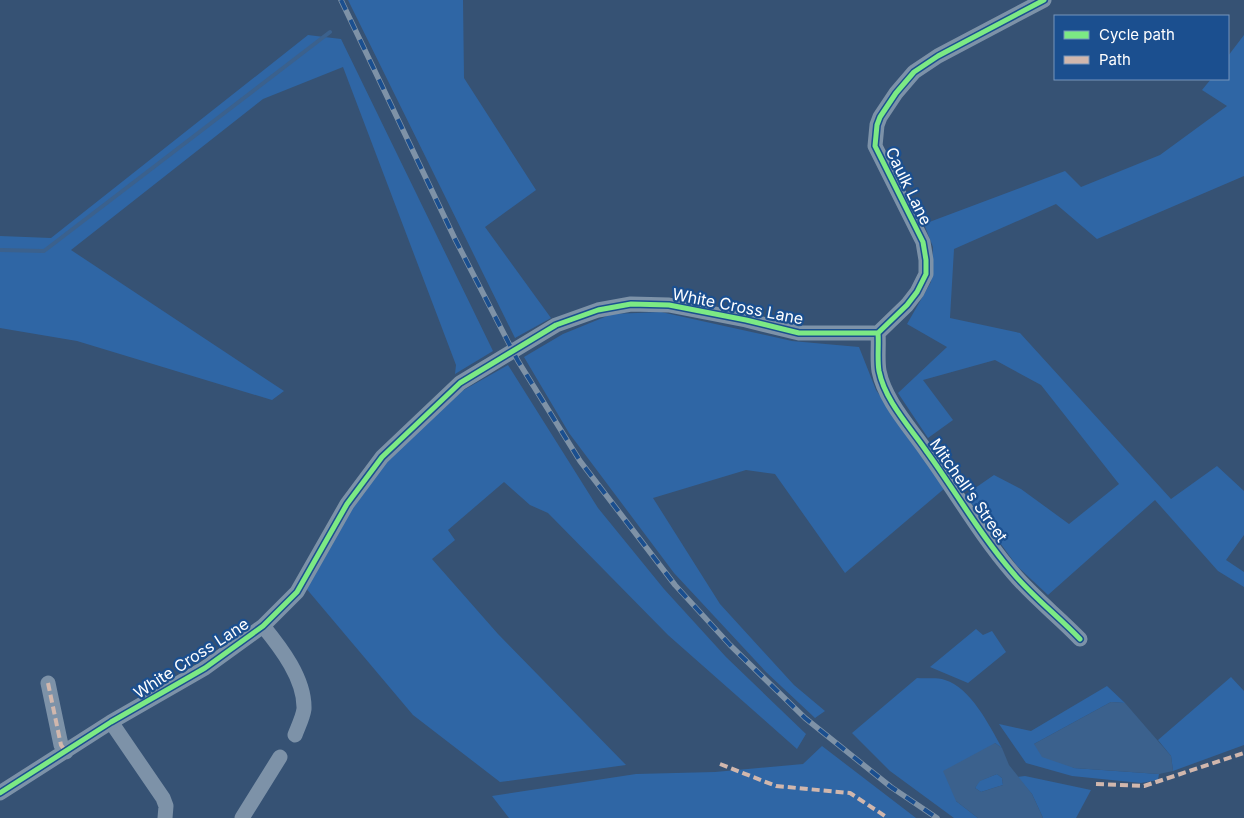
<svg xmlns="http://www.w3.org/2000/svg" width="1244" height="818" font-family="Inter,sans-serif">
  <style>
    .green { fill: #2f66a5 }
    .water { fill: #3b618d; fill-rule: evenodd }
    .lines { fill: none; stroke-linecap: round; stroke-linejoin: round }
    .stream { stroke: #3b618d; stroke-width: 4 }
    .minor { stroke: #7d92a8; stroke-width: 15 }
    .rail-casing { stroke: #7e92a7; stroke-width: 5.5 }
    .rail { stroke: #1b4f8f; stroke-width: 4; stroke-dasharray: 11; stroke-linecap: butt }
    .quiet { stroke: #d1b7ad; stroke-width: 4; stroke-dasharray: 8 4; stroke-linecap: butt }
    .cycleway-casing { stroke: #1b4f8f; stroke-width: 8 }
    .cycleway { stroke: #7ce984; stroke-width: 5 }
    .labels { text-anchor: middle; stroke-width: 4.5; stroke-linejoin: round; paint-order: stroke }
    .street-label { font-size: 16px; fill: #fff; stroke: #1b4f8f }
  </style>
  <rect width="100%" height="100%" fill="#365274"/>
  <path class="green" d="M 348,0 L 463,0 L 464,78 L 536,190 L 485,227 L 551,318 L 515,338 Z
    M 308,35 L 341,39 L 493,351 L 455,374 L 456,365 L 343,67 L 263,99 L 71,250 L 284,391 L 272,400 L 77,341 L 0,328 L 0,236 L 51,238 Z
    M 1244,35 L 1244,176 L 1097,239 L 1056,204 L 954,249 L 950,318 L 1020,333 L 1171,499 L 1217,466 L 1244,491 L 1244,535 L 1226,560 L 1244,572 L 1244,587 L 1218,571 L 1155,500 L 1048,595 L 1017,566 L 965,495 L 994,475 L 1021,489 L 1069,524 L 1119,484 L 1041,385 L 995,360 L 923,380 L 953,420 L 928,438 L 898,393 L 947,347 L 907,324 L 931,282 L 933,247 L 924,224 L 1065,171 L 1081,187 L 1160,155 L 1227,106 L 1202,90 L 1211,79 L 1228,79 L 1228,56 Z
    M 661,312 L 792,341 L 859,347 L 876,390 L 945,488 L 845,573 L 775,474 L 746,470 L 653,498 L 720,604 L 794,685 L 825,711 L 815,718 L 766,672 L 674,573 L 569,433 L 524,357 L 563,334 L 612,314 Z
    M 508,365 L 598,508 L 664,589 L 726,657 L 806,734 L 797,749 L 668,635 L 548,513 L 530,505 L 504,482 L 448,530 L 455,540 L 432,559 L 498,634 L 626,765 L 500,782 L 413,715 L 305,587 L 349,506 L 387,458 L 462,391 Z
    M 976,629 L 983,635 L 992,631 L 1006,652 L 968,683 L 930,667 Z
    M 1231,677 L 1244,691 L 1244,745 L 1173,771 L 1171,756 L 1158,740 Z
    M 917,678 C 926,679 937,677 945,680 C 971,688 989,725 1002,748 L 995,743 L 956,801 L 978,818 L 954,818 L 890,771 L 852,733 Z
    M 1107,686 L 1125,703 L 1111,702 L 1034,744 L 1074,768 L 1159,774 L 1158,780 L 1141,783 L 1072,776 L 1026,763 L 999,724 L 1031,731 Z
    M 822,746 L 916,818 L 509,818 L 492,796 L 636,774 L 715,772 L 803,764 Z
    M 997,774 L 1002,778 L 1003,785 L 981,792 L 975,788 L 979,781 Z
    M 1025,776 L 1091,790 L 1076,818 L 1043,818 L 1032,794 L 1017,777 Z"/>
  <path class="water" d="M 1111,702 L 1125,703 L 1171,756 L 1173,771 L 1159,774 L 1074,768 L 1042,757 L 1034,744 Z
    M 995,743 L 1002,748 L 1009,765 L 1032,794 L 1043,818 L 978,818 L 956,801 L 943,771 ZM 997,774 L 1002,778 L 1003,785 L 981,792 L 975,788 L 980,781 Z"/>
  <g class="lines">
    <path class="stream" d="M 0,250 L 44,251 L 330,32"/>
    <path class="minor" d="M 878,333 L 907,305 L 917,292 L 926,274 L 926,260 L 923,242 L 875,146 L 877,125 L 880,117 L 896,93 L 914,72 L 938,56 L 1044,0
      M 878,333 C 879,345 877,359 879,371 C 885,401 910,427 927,452 C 956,492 980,535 1013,573 C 1033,597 1058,616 1080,639
      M 263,626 C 281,648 305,679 304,709 C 303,717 298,727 295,735
      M 48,683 L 61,745 L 66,752
      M 111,722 L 163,798 L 166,806 L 165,818
      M 0,793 L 111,722 L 205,668 L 263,626 L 297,592 L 347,504 L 382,457 L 460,383 L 556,325 L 598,310 L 631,304 L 669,305 L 746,320 L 799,333 L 878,333
      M 242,818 L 280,757"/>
    <g class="rail-casing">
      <path id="rail" d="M 341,0 L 455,239 L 518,361 L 580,461 L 675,585 L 730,645 L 805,718 L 891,787 L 937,818"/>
    </g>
    <use href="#rail" class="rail"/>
    <path class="quiet" d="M 48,683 L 61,745 L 66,752
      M 720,764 L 776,786 L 850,793 L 888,818
      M 1096,784 L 1144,786 L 1244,753"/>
    <g class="cycleway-casing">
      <path id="cycleway" d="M 878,333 L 907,305 L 917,292 L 926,274 L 926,260 L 923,242 L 875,146 L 877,125 L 880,117 L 896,93 L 914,72 L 938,56 L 1044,0
        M 878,333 C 879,345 877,359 879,371 C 885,401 910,427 927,452 C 956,492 980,535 1013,573 C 1033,597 1058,616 1080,639
        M 0,793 L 111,722 L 205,668 L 263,626 L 297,592 L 347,504 L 382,457 L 460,383 L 556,325 L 598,310 L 631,304 L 669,305 L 746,320 L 799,333 L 878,333"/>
    </g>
    <use href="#cycleway" class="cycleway"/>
  </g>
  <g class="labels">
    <g class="street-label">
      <text transform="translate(909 186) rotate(64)" y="6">Caulk Lane</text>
      <text transform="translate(738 306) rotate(11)" y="6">White Cross Lane</text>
      <text transform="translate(969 490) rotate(55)" y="6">Mitchell's Street</text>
      <text transform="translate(191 658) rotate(-33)" y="6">White Cross Lane</text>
    </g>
  </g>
  <rect x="1054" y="15" width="175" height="65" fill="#1b4f8f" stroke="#7695bc"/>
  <rect x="1064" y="31" width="25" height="8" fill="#7ce984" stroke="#7695bc"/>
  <text x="1099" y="40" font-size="15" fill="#ffffff">Cycle path</text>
  <rect x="1064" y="56" width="25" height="8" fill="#d1b7ad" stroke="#7695bc"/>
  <text x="1099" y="65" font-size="15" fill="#ffffff">Path</text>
</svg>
